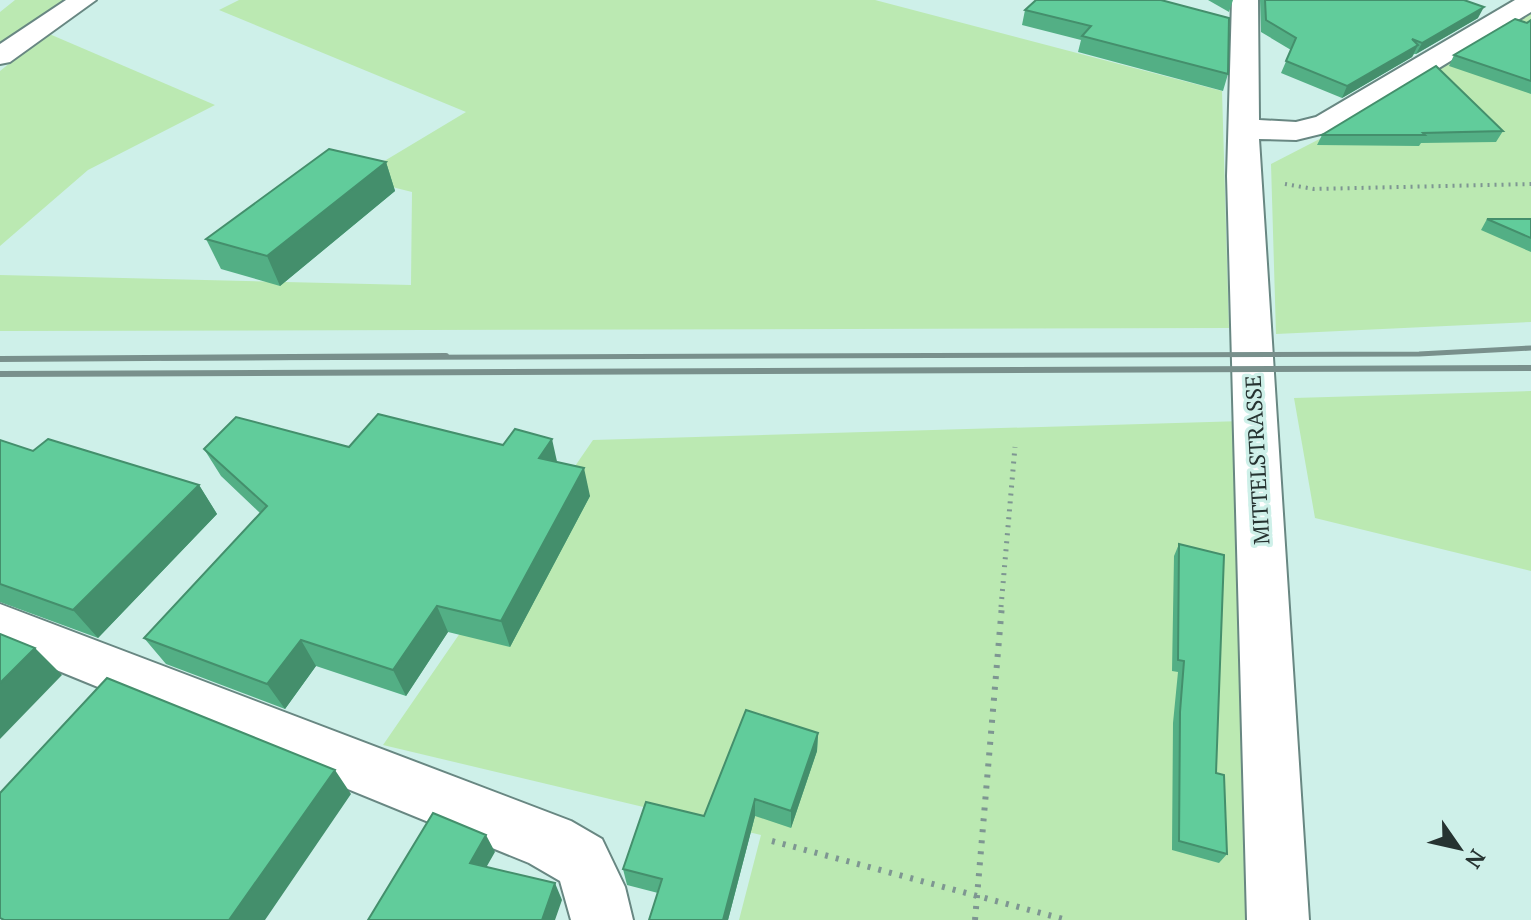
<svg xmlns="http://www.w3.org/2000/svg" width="1531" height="920" font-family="'PT Serif',serif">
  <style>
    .green { fill: #bbe9b2 }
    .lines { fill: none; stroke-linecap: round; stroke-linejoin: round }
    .minor-casing { stroke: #688782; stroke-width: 4 }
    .path-far2 { stroke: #7e9692; stroke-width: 4; stroke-dasharray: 2 5; stroke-linecap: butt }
    .path-far1 { stroke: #7e9692; stroke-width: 5; stroke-dasharray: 2 6; stroke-linecap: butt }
    .path { stroke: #7e9692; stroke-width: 6; stroke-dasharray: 3 8; stroke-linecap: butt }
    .minor { fill: #fff; fill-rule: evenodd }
    .rail-far1 { stroke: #79908c; stroke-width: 5 }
    .rail { stroke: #79908c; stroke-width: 6 }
    .wall { fill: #53af85 }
    .shaded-wall { fill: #448f6c }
    .building { fill: #61cc9b; stroke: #448f6c; stroke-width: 2 }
    .labels { text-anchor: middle; stroke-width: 7; stroke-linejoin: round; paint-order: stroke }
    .street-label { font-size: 22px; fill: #263331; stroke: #cef0e9 }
  </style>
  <rect width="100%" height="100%" fill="#cef0e9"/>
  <path class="green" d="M 15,0 L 69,0 L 0,49 L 0,12 Z
    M 239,0 L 875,0 L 1222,91 L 1229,328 L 0,331 L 0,275 L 411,285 L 412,192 L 356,178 L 466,112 L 219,10 Z
    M 1531,12 L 1531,322 L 1276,334 L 1271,164 L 1370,113 Z
    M 47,33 L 215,105 L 88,170 L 0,246 L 0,71 Z
    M 1531,391 L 1531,571 L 1315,518 L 1294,398 Z
    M 1243,421 L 1253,920 L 739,920 L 761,835 L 383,745 L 593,440 Z"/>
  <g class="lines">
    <g class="minor-casing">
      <path id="minor" d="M 66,0 L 96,0 L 10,62 L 0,64 L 0,44 Z
        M 1232,0 L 1258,0 L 1259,120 L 1296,122 L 1316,117 L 1515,0 L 1531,0 L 1531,12 L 1337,130 L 1296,140 L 1259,139 L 1309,920 L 1247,920 L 1227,176 Z
        M 0,604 L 571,821 L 602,839 L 625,887 L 633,920 L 571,920 L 560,881 L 529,863 L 0,647 Z"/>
    </g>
    <path class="path-far2" d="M 1285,184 L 1314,189 L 1531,184"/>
    <path class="path-far1" d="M 1001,607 L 1015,447"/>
    <path class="path" d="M 772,841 L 1067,920
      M 975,920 L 1002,605"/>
    <use href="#minor" class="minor"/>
    <path class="rail-far1" d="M 162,358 L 1419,354 L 1531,348"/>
    <path class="rail" d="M 0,359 L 446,356
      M 0,374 L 1531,368"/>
  </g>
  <path class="wall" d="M 1036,0 L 1228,74 L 1223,91 L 1078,52 L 1081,40 L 1022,25 L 1025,10 Z
    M 1208,0 L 1233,0 L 1229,12 Z
    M 1260,0 L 1464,0 L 1478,18 L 1416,54 L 1414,54 L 1412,57 L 1342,98 L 1281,73 L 1291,50 L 1261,32 Z
    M 1531,20 L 1531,94 L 1449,66 L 1454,55 Z
    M 1503,131 L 1496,142 L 1421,143 L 1419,146 L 1317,145 L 1322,135 Z
    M 386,162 L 395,191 L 280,286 L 221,269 L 206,239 Z
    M 1487,219 L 1531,219 L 1531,252 L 1481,230 Z
    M 0,440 L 33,451 L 199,485 L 217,514 L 98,638 L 0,602 Z
    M 349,447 L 557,462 L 590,496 L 510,647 L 448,632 L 406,696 L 316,666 L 285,709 L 166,664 L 144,638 L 260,513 L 221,476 L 204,449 Z
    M 1179,544 L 1216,773 L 1227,854 L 1219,863 L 1172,850 L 1173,723 L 1178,672 L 1172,671 L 1174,556 Z
    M 818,733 L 817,751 L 791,828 L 755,816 L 728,920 L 649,920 L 658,893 L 627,885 L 623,869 L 704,816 Z"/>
  <path class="shaded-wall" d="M 1484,7 L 1478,18 L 1416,54 L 1422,43 Z
    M 1418,45 L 1412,57 L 1342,98 L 1347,86 Z
    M 386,162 L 395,191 L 280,286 L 267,256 Z
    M 552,439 L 558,466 L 539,458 Z
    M 584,468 L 590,496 L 510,647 L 501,621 Z
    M 199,485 L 217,514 L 98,638 L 73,610 Z
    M 437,606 L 448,632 L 406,696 L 393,670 Z
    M 301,640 L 316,666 L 285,709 L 267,684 Z
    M 35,648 L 62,675 L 0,739 L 0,683 Z
    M 818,733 L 817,751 L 791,828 L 791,811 Z
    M 335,770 L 351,794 L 265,920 L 229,920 Z
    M 755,799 L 755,816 L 728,920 L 723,920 Z
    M 486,835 L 495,852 L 479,880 L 470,863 Z
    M 555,883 L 562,900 L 555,920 L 542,920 Z"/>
  <path class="building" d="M 1036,0 L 1161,0 L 1229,18 L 1228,74 L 1082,36 L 1091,26 L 1025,10 Z
    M 1265,0 L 1464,0 L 1484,7 L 1422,43 L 1412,39 L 1418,45 L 1347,86 L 1286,61 L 1296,38 L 1266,20 Z
    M 1515,19 L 1527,23 L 1531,20 L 1531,81 L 1454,55 Z
    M 1436,66 L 1503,131 L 1423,133 L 1425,135 L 1322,135 Z
    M 329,149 L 386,162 L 267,256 L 206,239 Z
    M 1487,219 L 1531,219 L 1531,238 Z
    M 378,414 L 503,445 L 515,429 L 552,439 L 539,458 L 584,468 L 501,621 L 437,606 L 393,670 L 301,640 L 267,684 L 144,638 L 267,506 L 204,449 L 236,417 L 349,447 Z
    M 48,439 L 199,485 L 73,610 L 0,584 L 0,440 L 33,451 Z
    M 1179,544 L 1224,555 L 1216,773 L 1224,775 L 1227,854 L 1179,841 L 1180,712 L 1184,661 L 1178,660 Z
    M 0,634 L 35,648 L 0,683 Z
    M 107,678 L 335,770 L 229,920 L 4,920 L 0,918 L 0,793 Z
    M 746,710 L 818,733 L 791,811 L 755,799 L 723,920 L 649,920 L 662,879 L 623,869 L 646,802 L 704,816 Z
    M 433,813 L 486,835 L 470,863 L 555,883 L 542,920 L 368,920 Z"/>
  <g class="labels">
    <g class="street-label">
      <text transform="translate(1257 460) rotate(-93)" y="8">MITTELSTRASSE</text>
    </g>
  </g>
  <g transform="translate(1459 848) rotate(124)" stroke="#cef0e9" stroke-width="6" paint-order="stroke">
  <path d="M0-6L14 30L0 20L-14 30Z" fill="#263331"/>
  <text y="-12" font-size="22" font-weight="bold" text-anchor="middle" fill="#263331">N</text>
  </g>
</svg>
